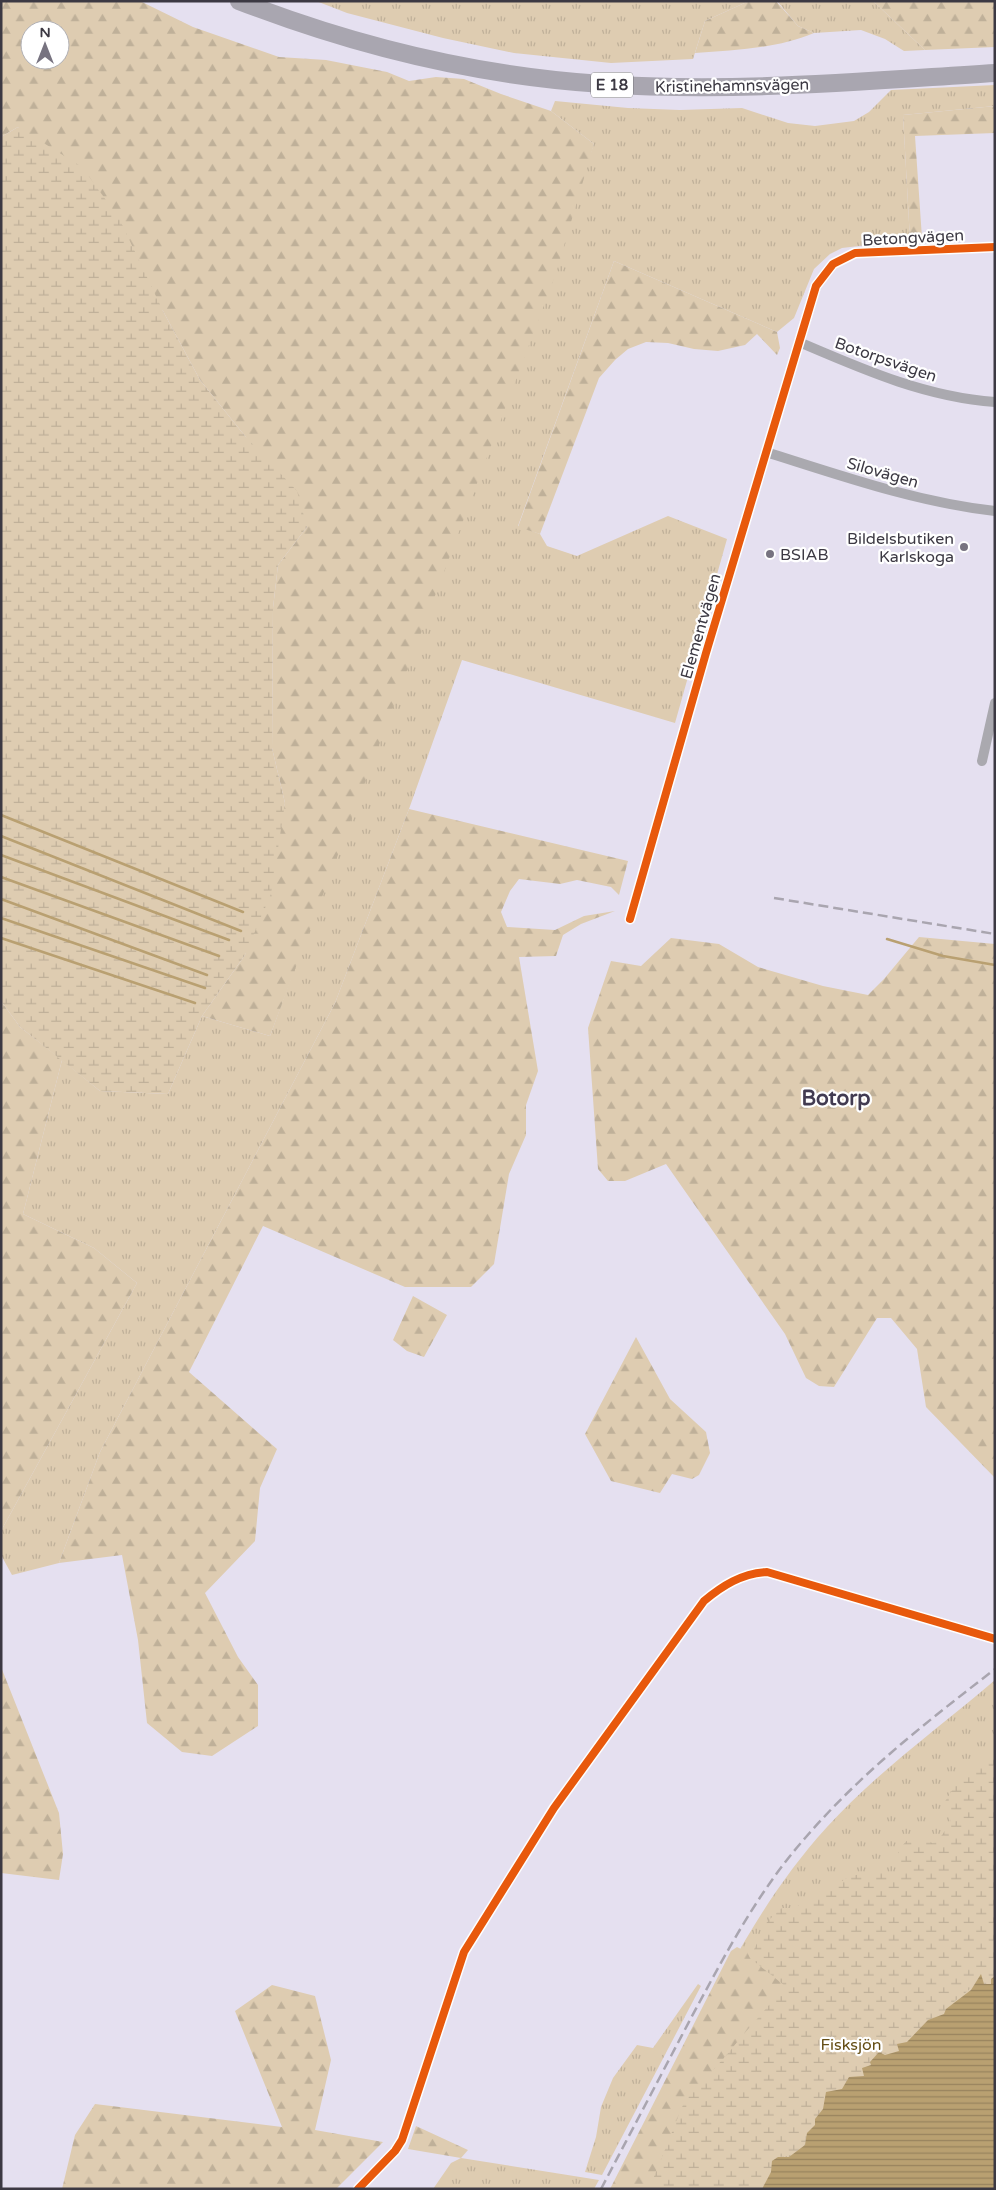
<svg xmlns="http://www.w3.org/2000/svg" width="996" height="2190" font-family="'Varela Round',sans-serif">
  <style>
    .grass { fill: url(#grass-tufts) }
    .forest { fill: url(#forest-firs); fill-rule: evenodd }
    .wetland { fill: url(#wetland-marsh) }
    .water { fill: url(#water-rules) }
    .lines { fill: none; stroke-linecap: round; stroke-linejoin: round }
    .stream { stroke: #b9a071; stroke-width: 2.5 }
    .street { stroke: #aaa9af; stroke-width: 10 }
    .highway { stroke: #a9a6b0; stroke-width: 18 }
    .rail { stroke: #a9a5af; stroke-width: 2.5; stroke-dasharray: 10 5; stroke-linecap: butt }
    .cycleway-casing { stroke: #fff; stroke-width: 11 }
    .cycleway { stroke: #e8590c; stroke-width: 8 }
    .poi-dot { fill: #777380; stroke: #fff; stroke-width: 2 }
    .labels { text-anchor: middle; stroke-width: 4.5; stroke-linejoin: round; paint-order: stroke }
    .shield { fill: #fff; stroke: #76747b; stroke-width: 1 }
    .shield-label { font-size: 15px; font-weight: bold; fill: #3c3943 }
    .street-label { font-size: 16px; fill: #3c3943; stroke: #fff }
    .poi-label { font-size: 16px; fill: #3c3943; stroke: #fff; text-anchor: end }
    .park-label { font-size: 16px; fill: #644d14; stroke: #fff }
    .district-label { font-size: 21px; font-weight: bold; fill: #423b51; stroke: #fff }
  </style>
  <defs>
    <pattern id="grass-tufts" width="24" height="20" patternUnits="userSpaceOnUse" patternTransform="scale(1.25)"><rect width="24" height="20" fill="#deccb1"/><path d="M3 7l-1-3M5 7V3M7 7l1-3M15 17l-1-3M17 17v-4M19 17l1-3" fill="none" stroke="#bfb099"/></pattern>
    <pattern id="forest-firs" width="22" height="20" patternUnits="userSpaceOnUse" patternTransform="scale(1.25)"><rect width="22" height="20" fill="#deccb1"/><path d="M5 1l3.5 6h-7zM16 11l3.5 6h-7z" fill="#bfb099"/></pattern>
    <pattern id="wetland-marsh" width="20" height="14" patternUnits="userSpaceOnUse" patternTransform="scale(1.25)"><rect width="20" height="14" fill="#deccb1"/><path d="M1 5h8M5 5V1M11 12h8M15 12V8" fill="none" stroke="#bfb099"/></pattern>
    <pattern id="water-rules" width="6" height="5" patternUnits="userSpaceOnUse" patternTransform="scale(1.25)"><rect width="6" height="5" fill="#b9a071"/><path d="M0 2.5h6" fill="none" stroke="#98835e"/></pattern>
  </defs>
  <rect width="100%" height="100%" fill="#e5e0f0"/>
  <path class="grass" d="M 316,1 L 749,1 L 705,21 L 693,59 L 611,63 L 514,53 L 443,38 L 347,13 Z
    M 777,1 L 873,1 L 925,50 L 904,51 L 885,39 L 861,30 L 814,33 L 798,26 Z
    M 995,85 L 995,106 L 903,115 L 910,240 L 842,248 L 830,254 L 814,269 L 794,318 L 777,332 L 614,261 L 518,526 L 540,534 L 547,546 L 577,556 L 668,516 L 727,539 L 675,723 L 462,660 L 409,809 L 335,1003 L 100,1452 L 59,1563 L 12,1575 L 1,1555 L 1,1531 L 137,1283 L 94,1248 L 23,1214 L 62,1060 L 100,1091 L 168,1094 L 202,1016 L 270,1036 L 594,144 L 551,111 L 555,101 L 628,108 L 680,110 L 742,108 L 788,123 L 815,126 L 854,121 L 869,112 L 891,90 Z
    M 995,1680 L 995,2189 L 615,2189 C 641,2138 667,2088 693,2037 C 732,1961 769,1891 827,1827 C 878,1771 938,1729 995,1680 Z
    M 698,1984 L 701,1986 L 602,2175 L 585,2172 L 596,2137 L 601,2107 L 613,2078 L 637,2045 L 653,2048 Z
    M 461,2158 L 599,2180 L 594,2189 L 433,2189 L 451,2163 Z"/>
  <path class="forest" d="M 1,1 L 140,1 L 193,27 L 279,57 L 326,60 L 387,72 L 409,81 L 436,77 L 464,79 L 501,94 L 551,111 L 594,144 L 556,273 L 270,1036 L 202,1016 L 245,955 L 285,803 L 272,748 L 273,608 L 278,565 L 307,527 L 245,436 L 200,380 L 163,311 L 18,127 L 1,137 ZM 30,30 L 60,30 L 60,60 L 30,60 Z
    M 749,1 L 776,1 L 798,26 L 814,33 C 776,49 735,50 695,53 L 705,21 Z
    M 873,1 L 995,1 L 995,47 L 925,50 Z
    M 995,106 L 995,133 L 915,136 L 922,238 L 910,240 L 903,115 Z
    M 614,261 L 777,332 L 780,348 L 777,355 L 757,334 L 745,345 L 718,351 L 694,349 L 668,343 L 646,342 L 628,349 L 615,360 L 599,378 L 540,534 L 518,527 Z
    M 409,809 L 628,861 L 619,895 L 611,887 L 577,880 L 560,884 L 519,879 L 510,891 L 501,912 L 507,927 L 555,930 L 584,916 L 615,911 L 581,924 L 563,935 L 556,956 L 519,957 L 538,1071 L 526,1105 L 526,1135 L 509,1174 L 494,1264 L 471,1287 L 405,1287 L 263,1226 L 189,1372 L 277,1449 L 260,1488 L 255,1541 L 205,1593 L 238,1657 L 258,1685 L 258,1726 L 212,1756 L 182,1752 L 147,1723 L 138,1640 L 122,1555 L 59,1563 L 100,1452 L 335,1003 Z
    M 919,937 L 995,944 L 995,1478 L 926,1407 L 917,1349 L 891,1318 L 877,1318 L 834,1387 L 819,1386 L 806,1378 L 785,1334 L 666,1164 L 625,1181 L 608,1181 L 598,1169 L 588,1028 L 611,961 L 641,966 L 671,938 L 719,944 L 758,967 L 823,986 L 868,995 L 884,979 Z
    M 1,1001 L 20,1027 L 62,1060 L 23,1214 L 94,1248 L 137,1283 L 1,1531 Z
    M 413,1296 L 447,1315 L 424,1357 L 407,1351 L 393,1340 Z
    M 636,1337 L 670,1399 L 706,1432 L 710,1453 L 699,1475 L 692,1479 L 672,1474 L 660,1493 L 611,1481 L 585,1434 Z
    M 1,1667 L 59,1813 L 63,1854 L 59,1880 L 1,1873 Z
    M 737,1947 L 747,1952 L 750,1958 L 785,1985 L 724,2058 L 685,2100 L 649,2189 L 610,2189 L 731,1951 Z
    M 272,1985 L 315,1996 L 331,2060 L 315,2130 L 383,2142 L 336,2189 L 62,2189 L 75,2135 L 95,2104 L 282,2127 L 235,2011 Z
    M 416,2126 L 468,2150 L 461,2158 L 408,2149 Z"/>
  <path class="wetland" d="M 18,127 L 82,167 L 119,218 L 163,311 L 200,380 L 245,436 L 297,491 L 307,527 L 278,565 L 273,608 L 272,748 L 285,803 L 271,894 L 245,955 L 202,1016 L 168,1094 L 100,1091 L 20,1027 L 1,1001 L 1,137 Z
    M 995,1752 L 995,1976 L 991,1979 L 992,1984 L 984,1984 L 981,1974 L 979,1975 C 970,1996 952,1998 944,2014 L 928,2020 L 907,2042 L 898,2044 L 899,2051 L 888,2054 L 882,2053 L 872,2065 L 863,2071 L 864,2076 L 849,2077 L 842,2089 L 824,2099 C 825,2106 808,2142 802,2148 C 795,2154 787,2157 778,2157 L 762,2189 L 649,2189 L 685,2100 L 724,2058 L 785,1986 L 750,1958 L 767,1922 L 781,1908 L 794,1908 L 849,1877 C 864,1872 882,1871 897,1876 L 901,1871 L 895,1864 C 899,1843 913,1828 932,1843 L 937,1842 L 951,1822 L 944,1803 L 960,1778 Z"/>
  <path class="water" d="M 981,1974 L 984,1984 L 991,1984 L 991,1979 L 995,1976 L 995,2189 L 762,2189 L 771,2172 L 772,2161 L 778,2157 L 789,2157 L 805,2145 L 807,2133 L 815,2125 L 815,2119 L 823,2109 L 826,2092 L 842,2089 L 849,2077 L 864,2076 L 862,2068 L 871,2065 L 870,2062 L 879,2052 L 885,2055 L 899,2051 L 897,2044 L 907,2042 L 928,2020 L 944,2014 L 946,2009 L 971,1990 Z"/>
  <g class="lines">
    <path class="stream" d="M 1,815 L 243,912
      M 1,836 L 241,931
      M 1,855 L 229,940
      M 1,877 L 219,956
      M 1,899 L 207,975
      M 1,918 L 205,988
      M 1,938 L 195,1003
      M 887,939 L 943,956 L 995,965"/>
    <path class="street" d="M 799,342 C 862,369 925,397 995,402
      M 766,452 C 842,476 916,502 995,511
      M 982,761 L 995,703
      M 630,919 L 706,653 L 816,286 L 833,264 L 855,253 L 995,247
      M 358,2189 L 395,2151 L 402,2140 L 464,1952 L 554,1808 L 704,1601 C 722,1586 742,1573 767,1572 L 995,1639"/>
    <path class="highway" d="M 239,1 C 355,46 478,76 602,84 C 733,93 864,81 995,73"/>
    <path class="rail" d="M 774,898 L 995,934
      M 601,2189 C 631,2132 661,2075 691,2018 C 725,1955 758,1891 806,1837 C 862,1772 928,1721 995,1669"/>
    <g class="cycleway-casing">
      <path id="cycleway" d="M 630,919 L 706,653 L 816,286 L 833,264 L 855,253 L 995,247
        M 358,2189 L 395,2151 L 402,2140 L 464,1952 L 554,1808 L 704,1601 C 722,1586 742,1573 767,1572 L 995,1639"/>
    </g>
    <use href="#cycleway" class="cycleway"/>
  </g>
  <g class="poi-dot">
    <circle cx="964" cy="547" r="5"/>
    <circle cx="770" cy="554" r="5"/>
  </g>
  <g class="labels">
    <rect class="shield" x="591" y="72.5" width="42" height="25" rx="4"/>
    <g class="shield-label">
      <text x="612" y="90">E 18</text>
    </g>
    <g class="street-label">
      <text transform="translate(732 85) rotate(-1)" y="6">Kristinehamnsvägen</text>
      <text transform="translate(913 237) rotate(-3)" y="6">Betongvägen</text>
      <text transform="translate(886 359) rotate(19)" y="6">Botorpsvägen</text>
      <text transform="translate(883 472) rotate(16)" y="6">Silovägen</text>
      <text transform="translate(700 626) rotate(-74)" y="6">Elementvägen</text>
    </g>
    <g class="poi-label">
      <text x="954" y="544">Bildelsbutiken<tspan x="954" dy="18">Karlskoga</tspan></text>
      <text x="780" y="560" text-anchor="start">BSIAB</text>
    </g>
    <g class="park-label">
      <text x="851" y="2050">Fisksjön</text>
    </g>
    <g class="district-label">
      <text x="836" y="1105">Botorp</text>
    </g>
  </g>
  <rect width="996" height="2190" fill="none" stroke="#3c3943" stroke-width="5"/>
  <g transform="translate(45 45)"><circle r="24" fill="#ffffff" stroke="#b1b0b4"/>
  <path d="M0-4L9 19L0 12L-9 19Z" fill="#777380"/>
  <text y="-8" font-size="14" font-weight="bold" text-anchor="middle" fill="#3c3943">N</text>
  </g>
</svg>
